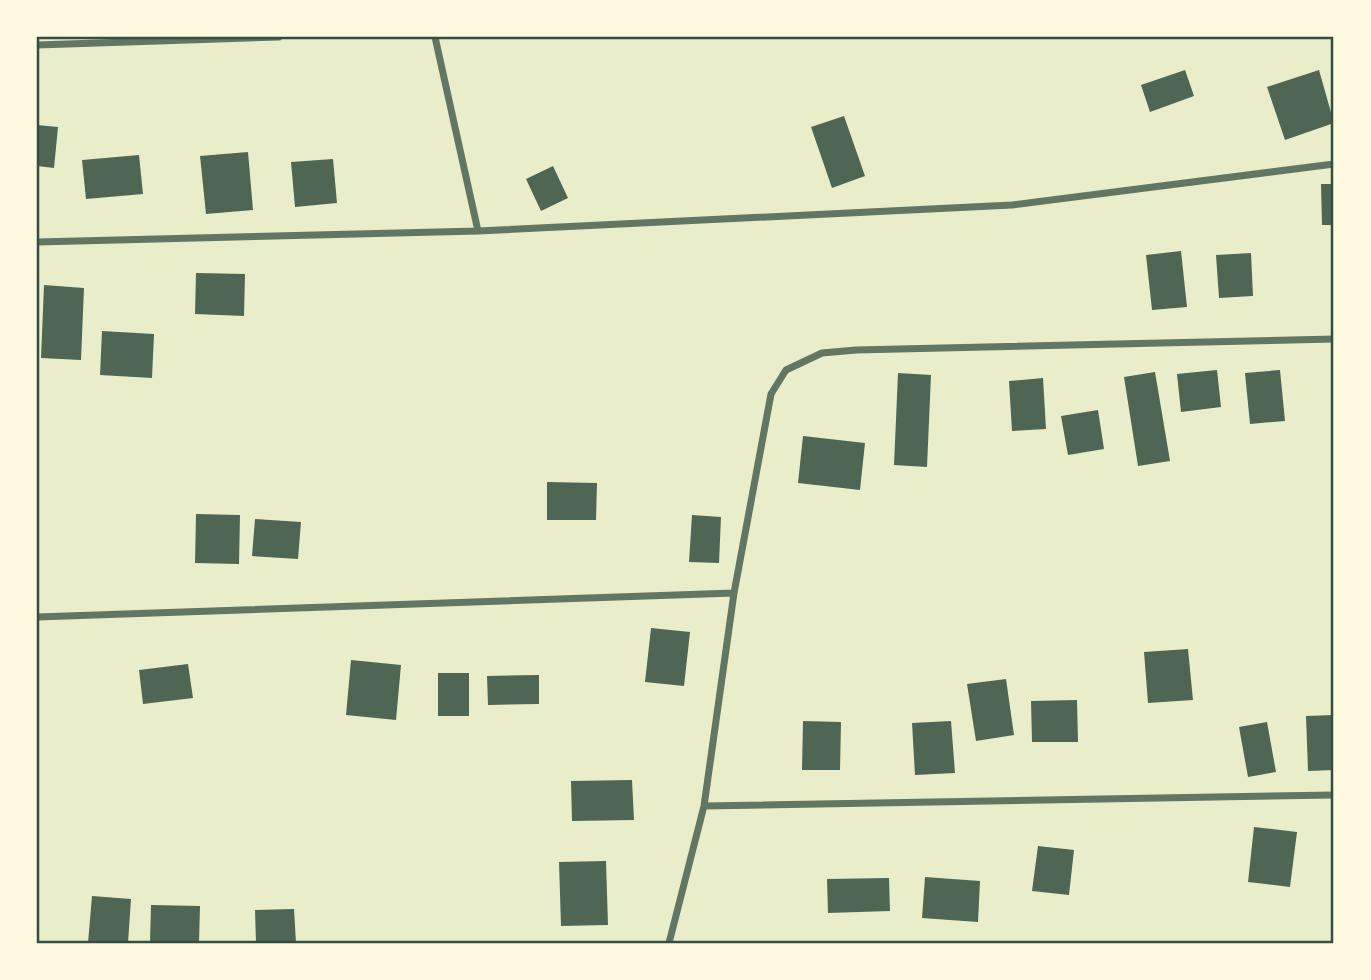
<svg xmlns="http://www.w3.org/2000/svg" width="1371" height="980" font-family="Helvetica,sans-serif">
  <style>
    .building { fill: #4f6655 }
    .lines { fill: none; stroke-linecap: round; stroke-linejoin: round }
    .minor { stroke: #617663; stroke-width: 7 }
    .neatline { fill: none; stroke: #344e41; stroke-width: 2.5 }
  </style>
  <rect width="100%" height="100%" fill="#e9edc9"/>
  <path class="building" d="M 1185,70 L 1194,96 L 1150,112 L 1141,85 Z
    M 1319,70 L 1334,123 L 1285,140 L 1267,87 Z
    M 844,116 L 865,176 L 832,188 L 811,127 Z
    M 37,125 L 58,127 L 54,168 L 37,166 Z
    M 248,152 L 253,210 L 206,214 L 200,156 Z
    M 139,155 L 143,194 L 86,199 L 82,160 Z
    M 333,159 L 337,203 L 295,207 L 291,162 Z
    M 553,166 L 568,198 L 541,211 L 526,179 Z
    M 1321,184 L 1334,184 L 1334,225 L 1322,225 Z
    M 1181,251 L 1187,307 L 1152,310 L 1146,255 Z
    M 1251,253 L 1253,296 L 1219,298 L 1216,255 Z
    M 196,273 L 245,274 L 244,316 L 195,314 Z
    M 44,285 L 84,288 L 81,360 L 41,358 Z
    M 102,331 L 154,334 L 152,378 L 100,375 Z
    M 1217,370 L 1221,407 L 1181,412 L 1177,374 Z
    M 1280,370 L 1285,421 L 1250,424 L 1245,373 Z
    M 1155,372 L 1170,461 L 1138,466 L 1124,377 Z
    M 898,373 L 931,375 L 927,467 L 894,465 Z
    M 1043,378 L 1046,429 L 1012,431 L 1009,381 Z
    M 1098,410 L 1104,449 L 1068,455 L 1061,416 Z
    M 803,436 L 865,443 L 860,490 L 798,483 Z
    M 547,482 L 597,483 L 596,520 L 547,520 Z
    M 196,514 L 240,515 L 239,564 L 195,563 Z
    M 692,515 L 721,517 L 719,563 L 689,562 Z
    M 255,519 L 301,522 L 298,559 L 252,556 Z
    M 651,628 L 690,632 L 684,686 L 645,682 Z
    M 1188,649 L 1193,700 L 1148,703 L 1144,652 Z
    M 351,660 L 401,665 L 396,720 L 346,715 Z
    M 188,664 L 193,698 L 143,704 L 139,670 Z
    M 438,673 L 469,673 L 469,716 L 438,716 Z
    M 539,675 L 539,704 L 488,705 L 487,676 Z
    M 1006,679 L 1014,735 L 976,741 L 967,684 Z
    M 1077,700 L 1078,742 L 1032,742 L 1031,701 Z
    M 1334,715 L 1334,770 L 1308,771 L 1306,716 Z
    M 803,721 L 841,722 L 840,770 L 802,770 Z
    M 951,721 L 955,773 L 915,775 L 912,723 Z
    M 1267,722 L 1276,772 L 1248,777 L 1239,727 Z
    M 632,780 L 634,820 L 572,821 L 571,781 Z
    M 1254,827 L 1297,832 L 1290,887 L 1248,882 Z
    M 1038,846 L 1074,850 L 1069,895 L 1032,891 Z
    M 606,861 L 608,925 L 561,926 L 559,862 Z
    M 925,877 L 980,881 L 978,922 L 922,918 Z
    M 889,878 L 890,911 L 828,913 L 827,879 Z
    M 92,896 L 131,899 L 128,943 L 88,943 Z
    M 151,905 L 200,906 L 199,943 L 150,943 Z
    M 294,909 L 296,943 L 256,943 L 255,910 Z"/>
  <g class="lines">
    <path class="minor" d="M 435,37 L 478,231
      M 37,45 L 279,37
      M 37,242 L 478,231 L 1012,205 L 1334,164
      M 37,617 L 734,593
      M 704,806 L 1334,795
      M 669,943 L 704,806 L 734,593 L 771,394 L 786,370 L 822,353 L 856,350 L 1334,339"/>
  </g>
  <rect width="1371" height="980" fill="none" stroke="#fefae0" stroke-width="77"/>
  <rect x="38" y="38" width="1294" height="904" class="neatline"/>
</svg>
